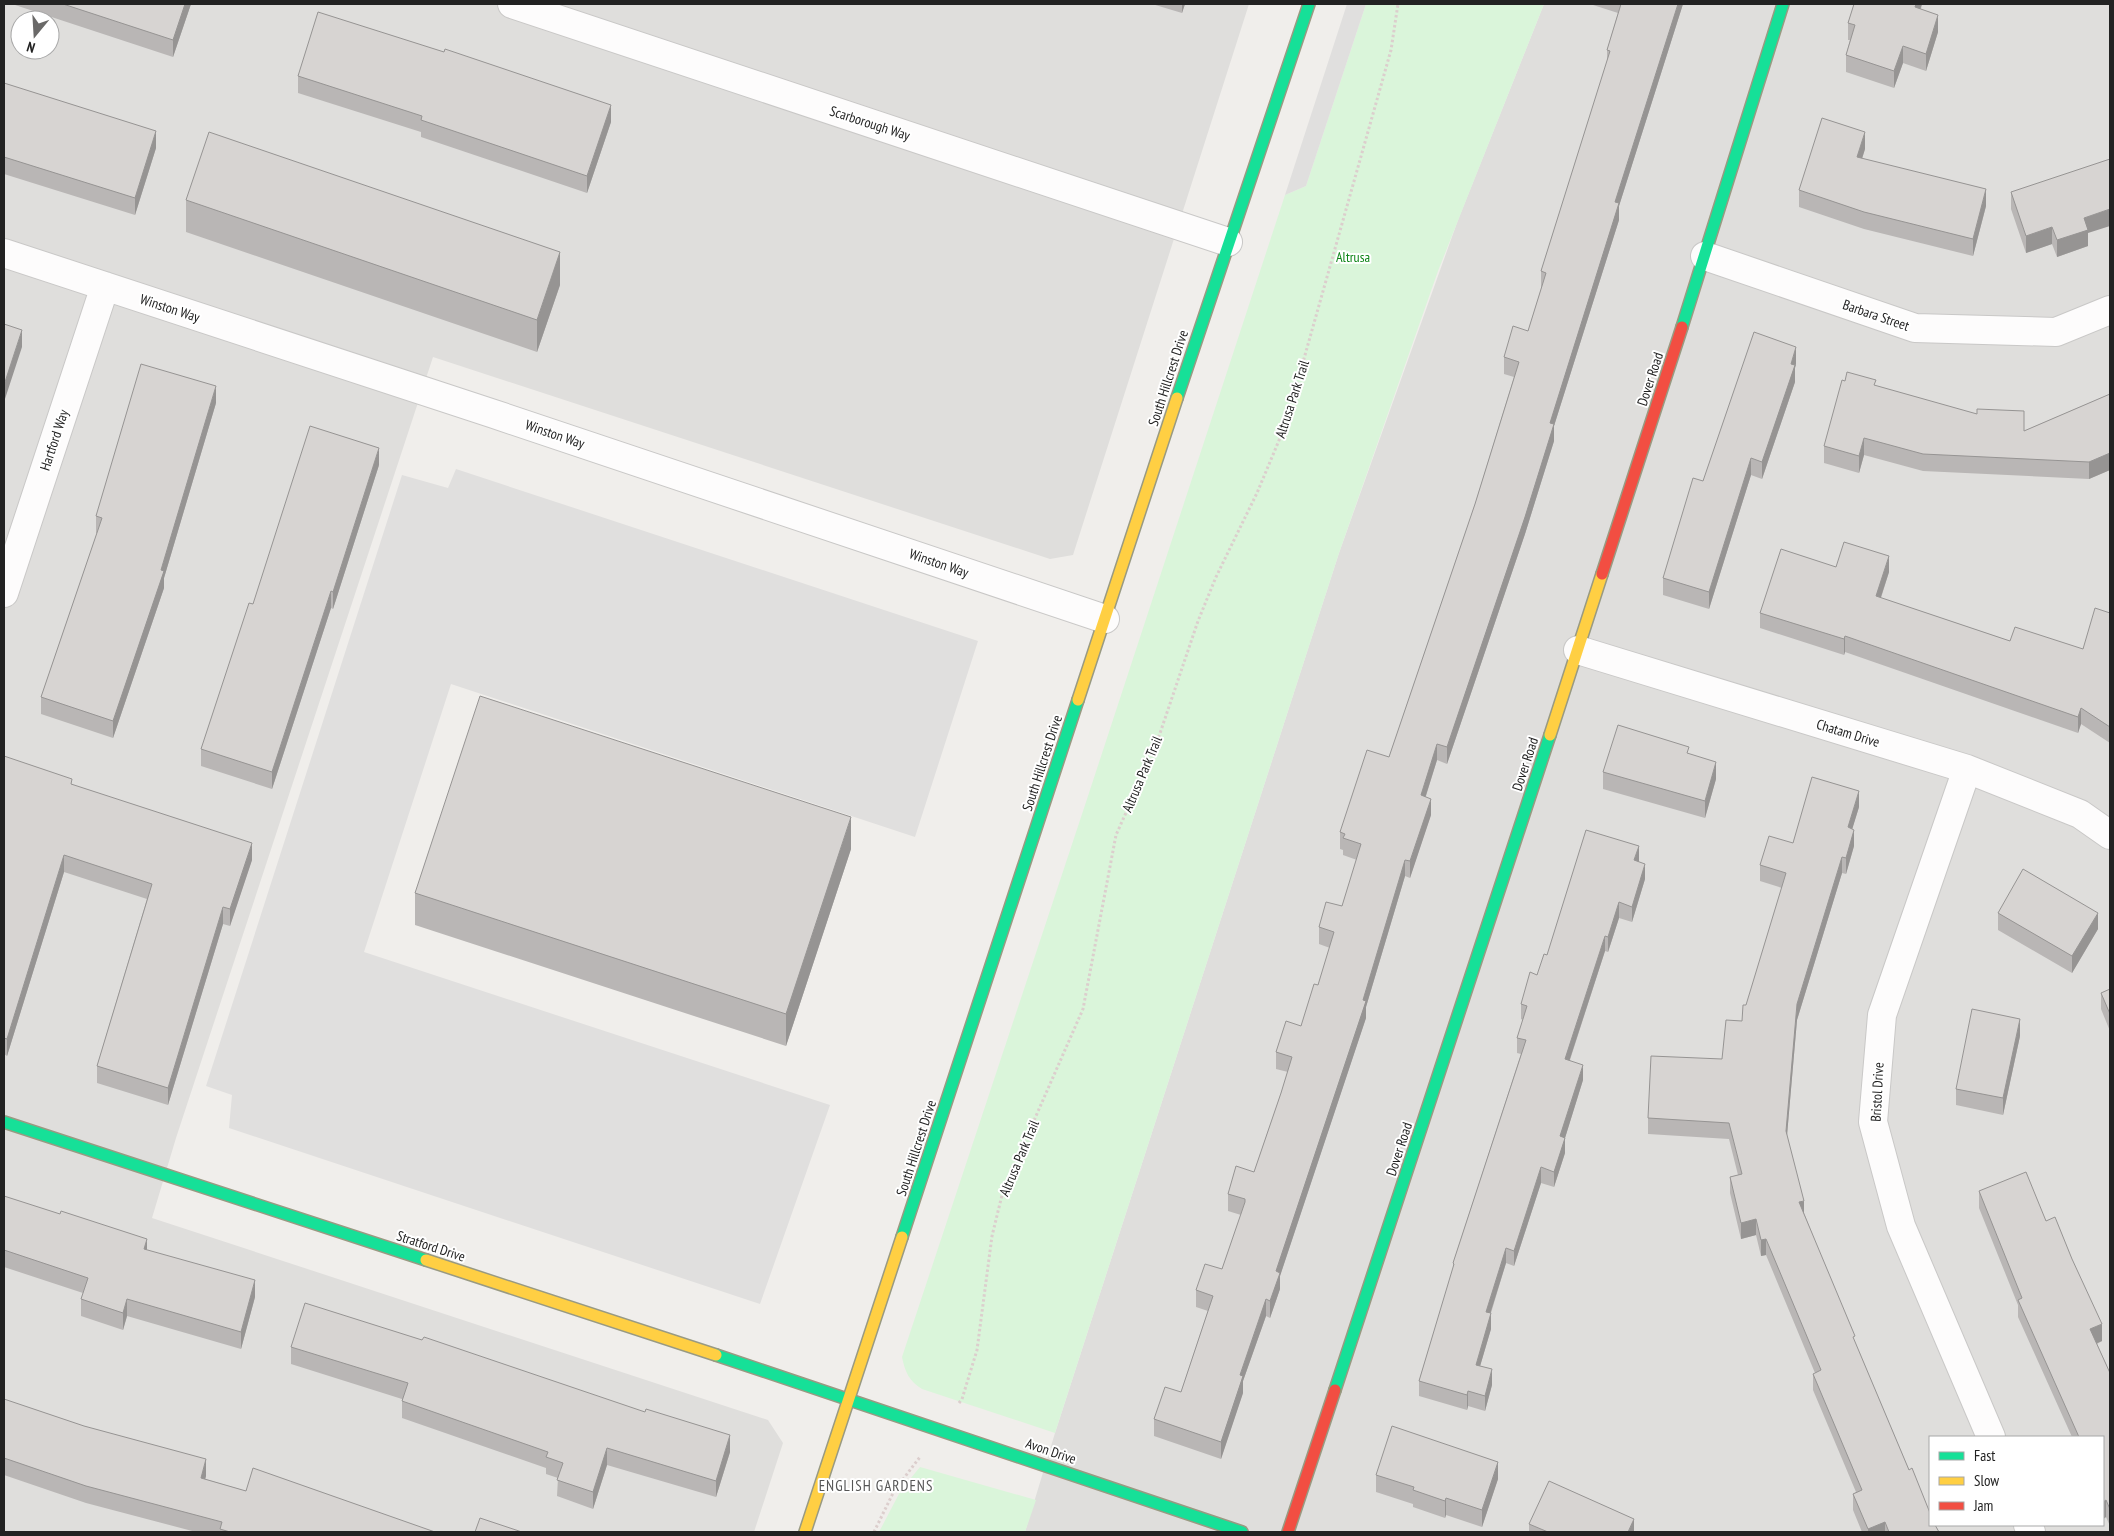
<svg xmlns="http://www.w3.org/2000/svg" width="2114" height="1536" font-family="'PT Sans Narrow',sans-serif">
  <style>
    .residential { fill: #dfdedc; fill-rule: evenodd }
    .park { fill: #daf5da }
    .parking { fill: #e0dfde }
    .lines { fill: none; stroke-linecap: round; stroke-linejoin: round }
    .street-casing { stroke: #c9c8c7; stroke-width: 30 }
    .fast-casing { stroke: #999a82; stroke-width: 14 }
    .slow-casing { stroke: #999a82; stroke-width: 14 }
    .jam-casing { stroke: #999a82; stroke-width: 14 }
    .path { stroke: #dccecd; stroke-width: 3; stroke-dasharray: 2.5 2.5; stroke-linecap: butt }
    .street { stroke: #fdfcfc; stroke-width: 28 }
    .fast { stroke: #16e098; stroke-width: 11 }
    .slow { stroke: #ffcf43; stroke-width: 11 }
    .jam { stroke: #f24e42; stroke-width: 11 }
    .wall { fill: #b9b6b5 }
    .shaded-wall { fill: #969493 }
    .building { fill: #d7d4d2; stroke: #969493 }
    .labels { text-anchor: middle; stroke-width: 4; stroke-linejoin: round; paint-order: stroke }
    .street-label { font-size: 14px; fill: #222; stroke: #fff }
    .park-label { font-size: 14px; fill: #0c8416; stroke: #fff }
    .neighbourhood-label { font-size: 15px; letter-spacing: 1px; fill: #555; stroke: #fff }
  </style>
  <rect width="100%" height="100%" fill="#f0eeeb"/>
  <path class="residential" d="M 4,4 L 1249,4 L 1073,555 L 1050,559 L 433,357 L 176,1138 L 152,1218 L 768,1420 L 783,1443 L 754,1532 L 4,1532 ZM 20,20 L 50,20 L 50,50 L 20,50 Z
    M 1544,4 L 2110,4 L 2110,1532 L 1025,1532 L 1055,1433 L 1339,553 L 1458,220 ZM 1930,1437 L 2103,1437 L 2103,1525 L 1930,1525 Z"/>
  <path class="park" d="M 1366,4 L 1544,4 L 1438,271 L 1339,553 L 1055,1433 L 922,1389 C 909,1381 905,1372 902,1357 L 1088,796 L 1285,195 L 1306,186 Z
    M 920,1467 L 1036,1500 L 1025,1532 L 879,1532 L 901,1490 Z"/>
  <path class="parking" d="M 1347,4 L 1366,4 L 1306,186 L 1285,195 Z
    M 456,469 L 978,641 L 915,837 L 451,684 L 364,952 L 830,1105 L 760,1304 L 229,1128 L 232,1095 L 206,1086 L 402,475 L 448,488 Z"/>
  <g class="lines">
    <g class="street-casing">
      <path id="street" d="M 512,4 L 1228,242
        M 4,253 L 494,414 L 1105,619
        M 1705,256 L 1915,328 L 2056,332 L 2110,310
        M 4,593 L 105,286
        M 1578,650 L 1967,769 L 2080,814 L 2110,835
        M 1967,769 L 1882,1015 L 1873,1122 L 1901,1226 L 1991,1437
        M 2028,1525 L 2031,1532"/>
    </g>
    <g class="fast-casing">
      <path id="fast" d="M 1682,327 L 1783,4
        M 1177,398 L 1309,4
        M 4,1122 L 426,1260
        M 902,1237 L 1078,700
        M 716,1355 L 1242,1532
        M 1335,1390 L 1550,735"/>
    </g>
    <g class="slow-casing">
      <path id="slow" d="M 1078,700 L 1177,398
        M 1550,735 L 1602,574
        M 426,1260 L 716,1355
        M 805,1532 L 902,1237"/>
    </g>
    <g class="jam-casing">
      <path id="jam" d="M 1602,574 L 1682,327
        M 1288,1532 L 1335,1390"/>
    </g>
    <path class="path" d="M 959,1403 L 962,1399 L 977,1350 L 992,1236 L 1003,1191 L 1083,1009 L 1116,835 L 1155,748 L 1198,621 L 1216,577 L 1257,493 L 1285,426 L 1391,50 L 1398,4
      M 874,1532 L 894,1491 L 920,1457"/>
    <use href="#street" class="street"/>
    <use href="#fast" class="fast"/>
    <use href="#slow" class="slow"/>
    <use href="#jam" class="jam"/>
  </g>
  <path class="wall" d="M 12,4 L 191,4 L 173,57 Z
    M 1152,4 L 1185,4 L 1182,13 Z
    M 1590,4 L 1683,4 L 1619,206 L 1619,220 L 1554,426 L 1554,441 L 1525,534 L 1447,764 L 1437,760 L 1426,796 L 1431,815 L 1410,878 L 1405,876 L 1366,1007 L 1366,1018 L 1280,1276 L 1280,1289 L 1270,1318 L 1266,1316 L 1243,1381 L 1243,1393 L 1221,1459 L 1154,1436 L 1154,1419 L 1181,1392 L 1208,1311 L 1196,1307 L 1196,1290 L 1222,1269 L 1241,1215 L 1228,1211 L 1228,1194 L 1254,1172 L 1281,1093 L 1288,1072 L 1276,1069 L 1276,1052 L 1301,1026 L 1318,985 L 1330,948 L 1319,944 L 1319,927 L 1342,906 L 1357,860 L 1343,855 L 1343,850 L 1340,849 L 1340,832 L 1389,757 L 1475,504 L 1514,377 L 1504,374 L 1504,357 L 1528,331 L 1541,289 L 1541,271 L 1607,62 L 1607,50 L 1618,13 Z
    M 1854,4 L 1922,4 L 1921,9 L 1938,32 L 1926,71 L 1903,63 L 1894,88 L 1846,72 L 1846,55 L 1850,40 L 1848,40 L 1848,23 Z
    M 2109,8 L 2110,8 L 2110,31 L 2109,25 Z
    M 444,52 L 611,122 L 587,193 L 421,137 L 421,132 L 298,93 L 298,76 Z
    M 4,83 L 156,148 L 135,215 L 4,174 Z
    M 1865,149 L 1862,159 L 1986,206 L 1973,256 L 1864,229 L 1799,207 L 1799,190 Z
    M 2011,192 L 2088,233 L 2088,246 L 2057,257 L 2052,244 L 2026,253 L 2011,209 Z
    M 186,200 L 560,285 L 537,352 L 186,232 Z
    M 1796,364 L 1795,368 L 1795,382 L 1762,479 L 1751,475 L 1709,609 L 1663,595 L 1663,578 L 1703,481 Z
    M 1876,386 L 2024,431 L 2110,394 L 2110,470 L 2089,479 L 1923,471 L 1864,455 L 1859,473 L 1824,463 L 1824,446 Z
    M 216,403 L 164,578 L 164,588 L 113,738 L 41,714 L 41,697 L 97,533 L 96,533 L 96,516 Z
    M 379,465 L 333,609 L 331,608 L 272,789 L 201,766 L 201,749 L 253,604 Z
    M 1836,567 L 1889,572 L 1881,598 L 2010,641 L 2083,649 L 2110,613 L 2110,743 L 2081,724 L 2078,733 L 1845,652 L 1844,655 L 1760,628 L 1760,613 Z
    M 4,756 L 252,860 L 230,926 L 223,924 L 168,1105 L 97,1083 L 97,1066 L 147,899 L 64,872 L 7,1056 L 4,1054 Z
    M 1603,772 L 1716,779 L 1705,818 L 1603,789 Z
    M 1859,807 L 1852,829 L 1854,846 L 1846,874 L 1842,873 L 1797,1020 L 1787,1135 L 1804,1213 L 1855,1343 L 1909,1470 L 1939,1532 L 1862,1532 L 1853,1510 L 1853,1494 L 1856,1492 L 1813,1390 L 1813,1374 L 1815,1373 L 1766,1255 L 1761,1256 L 1756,1235 L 1741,1239 L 1730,1193 L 1730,1177 L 1738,1175 L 1729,1139 L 1648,1134 L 1648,1118 L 1722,1059 L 1742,1021 L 1782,888 L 1760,881 L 1760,865 L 1793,843 Z
    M 851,849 L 786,1046 L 415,925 L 415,893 Z
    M 1639,862 L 1645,879 L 1632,922 L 1619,918 L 1608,952 L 1605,951 L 1570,1060 L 1583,1080 L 1565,1138 L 1565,1153 L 1554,1187 L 1541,1183 L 1514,1266 L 1506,1263 L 1491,1313 L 1491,1329 L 1480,1366 L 1492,1385 L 1485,1411 L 1468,1406 L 1467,1410 L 1419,1396 L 1419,1381 L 1453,1268 L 1453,1263 L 1521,1054 L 1517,1053 L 1517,1038 L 1523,1020 L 1521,1019 L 1521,1004 L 1537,975 L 1547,955 Z
    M 1998,913 L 2098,929 L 2072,973 L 1998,930 Z
    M 2110,989 L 2110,1031 L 2101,1009 L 2101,993 Z
    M 2020,1036 L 2003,1115 L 1956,1105 L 1956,1089 Z
    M 1979,1191 L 2046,1221 L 2102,1341 L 2097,1344 L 2110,1373 L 2110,1526 L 2106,1517 L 2103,1519 L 2103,1437 L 2072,1437 L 2018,1317 L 2018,1305 L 1979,1208 Z
    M 4,1196 L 147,1250 L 255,1297 L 241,1349 L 127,1316 L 123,1330 L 81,1316 L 81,1299 L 83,1293 L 4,1267 Z
    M 291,1347 L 730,1452 L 716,1497 L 607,1465 L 593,1509 L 557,1496 L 558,1478 L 546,1474 L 546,1468 L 402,1418 L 402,1399 L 291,1364 Z
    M 4,1399 L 206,1476 L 205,1479 L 246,1491 L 435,1532 L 196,1532 L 86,1503 L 4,1475 Z
    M 1376,1475 L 1498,1479 L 1482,1527 L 1446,1515 L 1445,1518 L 1413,1507 L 1413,1504 L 1376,1492 Z
    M 1529,1524 L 1634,1532 L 1529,1532 Z"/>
  <path class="shaded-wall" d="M 185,4 L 191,4 L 173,57 L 173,40 Z
    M 1182,4 L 1185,4 L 1182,13 Z
    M 1678,4 L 1683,4 L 1619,206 L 1619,220 L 1554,426 L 1554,441 L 1525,534 L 1447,764 L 1447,747 L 1550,423 L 1615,202 Z
    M 1916,4 L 1922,4 L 1915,24 L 1915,7 Z
    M 1938,15 L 1938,32 L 1926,71 L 1926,54 Z
    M 1903,46 L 1903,63 L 1894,88 L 1894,71 Z
    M 611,105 L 611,122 L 587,193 L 587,176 Z
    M 156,131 L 156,148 L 135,215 L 135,198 Z
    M 1865,132 L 1865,149 L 1857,174 L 1857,157 Z
    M 1986,189 L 1986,206 L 1973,256 L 1973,239 Z
    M 2110,209 L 2110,226 L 2088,233 L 2088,246 L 2057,257 L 2057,240 L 2084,218 Z
    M 2052,227 L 2052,244 L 2026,253 L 2026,236 Z
    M 560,252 L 560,285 L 537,352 L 537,320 Z
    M 22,330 L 22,347 L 4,402 L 4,385 Z
    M 1796,347 L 1796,364 L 1795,368 L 1795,382 L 1762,479 L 1762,462 Z
    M 216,386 L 216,403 L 164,578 L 164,588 L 113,738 L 113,721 L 161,570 Z
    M 1864,438 L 1864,455 L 1859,473 L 1859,456 Z
    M 379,448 L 379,465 L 333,609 L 333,592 Z
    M 2110,453 L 2110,470 L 2089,479 L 2089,462 Z
    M 1751,458 L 1751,475 L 1709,609 L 1709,592 Z
    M 1889,556 L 1889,572 L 1876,612 L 1876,596 Z
    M 331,591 L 331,608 L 272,789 L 272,772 Z
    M 1845,636 L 1845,652 L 1844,655 L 1844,639 Z
    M 2081,708 L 2081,724 L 2078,733 L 2078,717 Z
    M 1437,744 L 1437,760 L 1421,811 L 1421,795 Z
    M 1716,762 L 1716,779 L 1705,818 L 1705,801 Z
    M 1859,791 L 1859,807 L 1848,843 L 1848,827 Z
    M 1431,799 L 1431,815 L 1410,878 L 1410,861 Z
    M 851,817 L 851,849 L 786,1046 L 786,1014 Z
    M 1854,830 L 1854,846 L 1846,874 L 1846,858 Z
    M 252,843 L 252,860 L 230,926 L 230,909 Z
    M 1639,846 L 1639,861 L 1634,876 L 1634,860 Z
    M 64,855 L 64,872 L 7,1056 L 7,1039 Z
    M 1842,857 L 1842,873 L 1797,1020 L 1786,1147 L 1786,1131 L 1797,1004 Z
    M 1405,860 L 1405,876 L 1366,1007 L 1366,1018 L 1280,1276 L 1280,1289 L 1270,1318 L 1270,1301 L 1276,1271 L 1363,1000 Z
    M 1645,864 L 1645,879 L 1632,922 L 1632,907 Z
    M 1619,902 L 1619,918 L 1608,952 L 1608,937 Z
    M 223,907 L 223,924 L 168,1105 L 168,1088 Z
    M 2098,913 L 2098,929 L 2072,973 L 2072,956 Z
    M 1605,936 L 1605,951 L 1565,1074 L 1565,1059 Z
    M 2020,1019 L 2020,1036 L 2003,1115 L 2003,1098 Z
    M 1583,1065 L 1583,1080 L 1565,1138 L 1565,1153 L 1554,1187 L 1554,1172 L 1560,1136 Z
    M 1541,1167 L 1541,1183 L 1514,1266 L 1514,1251 Z
    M 1804,1201 L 1804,1217 L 1799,1202 Z
    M 1756,1219 L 1756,1235 L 1741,1239 L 1741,1223 Z
    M 147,1239 L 147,1256 L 144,1249 Z
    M 1766,1239 L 1766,1255 L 1761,1256 L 1761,1240 Z
    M 1506,1248 L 1506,1263 L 1486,1327 L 1486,1312 Z
    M 255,1280 L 255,1297 L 241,1349 L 241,1332 Z
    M 127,1299 L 127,1316 L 123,1330 L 123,1313 Z
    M 1266,1299 L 1266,1316 L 1243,1381 L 1243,1393 L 1221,1459 L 1221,1442 L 1240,1375 Z
    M 1491,1313 L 1491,1329 L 1476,1380 L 1476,1365 Z
    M 2102,1324 L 2102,1341 L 2090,1346 L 2090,1329 Z
    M 1492,1369 L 1492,1385 L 1485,1411 L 1485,1396 Z
    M 1468,1391 L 1468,1406 L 1467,1410 L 1467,1395 Z
    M 730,1435 L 730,1452 L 716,1497 L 716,1481 Z
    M 607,1448 L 607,1465 L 593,1509 L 593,1492 Z
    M 206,1459 L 206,1476 L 201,1495 L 201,1478 Z
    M 1498,1462 L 1498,1479 L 1482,1527 L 1482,1510 Z
    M 1446,1498 L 1446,1515 L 1445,1518 L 1445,1501 Z
    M 2106,1500 L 2106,1517 L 2103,1519 L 2103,1502 Z
    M 1634,1519 L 1634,1532 L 1628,1532 Z
    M 1885,1522 L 1885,1532 L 1868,1532 L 1868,1529 Z"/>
  <path class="building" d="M 63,4 L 185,4 L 173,40 Z
    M 1621,4 L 1678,4 L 1615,202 L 1619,203 L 1550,423 L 1554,424 L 1525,517 L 1447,747 L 1437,744 L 1421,795 L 1431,799 L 1410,861 L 1405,860 L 1363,1000 L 1366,1001 L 1276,1271 L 1280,1273 L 1270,1301 L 1266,1299 L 1240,1375 L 1243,1376 L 1221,1442 L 1154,1419 L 1165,1387 L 1181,1392 L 1213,1296 L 1196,1290 L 1205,1264 L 1222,1269 L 1245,1202 L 1245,1199 L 1228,1194 L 1236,1166 L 1254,1172 L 1281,1093 L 1292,1057 L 1276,1052 L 1286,1021 L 1301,1026 L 1314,984 L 1318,985 L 1334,932 L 1319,927 L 1326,902 L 1342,906 L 1361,844 L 1343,838 L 1345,834 L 1340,832 L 1367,750 L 1389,757 L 1475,504 L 1519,362 L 1504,357 L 1513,326 L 1528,331 L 1546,273 L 1541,271 L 1610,51 L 1607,50 Z
    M 1854,4 L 1916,4 L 1915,7 L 1938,15 L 1926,54 L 1903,46 L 1894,71 L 1846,55 L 1855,25 L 1848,23 Z
    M 318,12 L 444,52 L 445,49 L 611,105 L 587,176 L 421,120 L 422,116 L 298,76 Z
    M 4,83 L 156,131 L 135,198 L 4,157 Z
    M 1822,118 L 1865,132 L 1857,157 L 1986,189 L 1973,239 L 1864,212 L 1799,190 Z
    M 209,132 L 560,252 L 537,320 L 186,200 Z
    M 2110,159 L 2110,209 L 2084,218 L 2088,230 L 2057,240 L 2052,227 L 2026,236 L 2011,192 Z
    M 4,324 L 22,330 L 4,385 Z
    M 1754,332 L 1796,347 L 1791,364 L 1795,365 L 1762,462 L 1751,458 L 1709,592 L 1663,578 L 1693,478 L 1703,481 Z
    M 141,364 L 216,386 L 161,570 L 164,571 L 113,721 L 41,697 L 102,518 L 96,516 Z
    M 1847,372 L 1876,380 L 1874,385 L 1977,414 L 1977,409 L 2024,411 L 2024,431 L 2110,394 L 2110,453 L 2089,462 L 1923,454 L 1864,438 L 1859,456 L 1824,446 L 1842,380 L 1845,381 Z
    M 310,426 L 379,448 L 333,592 L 331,591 L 272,772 L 201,749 L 249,603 L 253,604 Z
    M 1844,542 L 1889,556 L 1876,596 L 2010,641 L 2015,627 L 2083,649 L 2095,608 L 2110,613 L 2110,727 L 2081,708 L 2078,717 L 1845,636 L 1844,639 L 1760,613 L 1781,549 L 1836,567 Z
    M 480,696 L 851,817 L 786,1014 L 415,893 Z
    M 1618,725 L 1689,747 L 1687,753 L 1716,762 L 1705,801 L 1603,772 Z
    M 4,756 L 72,779 L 71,784 L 252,843 L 230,909 L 223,907 L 168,1088 L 97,1066 L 152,884 L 64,855 L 7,1039 L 4,1038 Z
    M 1812,777 L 1859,791 L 1848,827 L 1854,830 L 1846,858 L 1842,857 L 1797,1004 L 1786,1131 L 1804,1201 L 1799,1202 L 1855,1336 L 1853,1337 L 1909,1470 L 1912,1468 L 1930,1513 L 1930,1525 L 1935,1525 L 1939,1532 L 1889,1532 L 1885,1522 L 1868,1529 L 1853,1494 L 1862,1490 L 1813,1374 L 1821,1370 L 1766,1239 L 1761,1240 L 1756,1219 L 1741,1223 L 1730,1177 L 1742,1174 L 1729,1123 L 1648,1118 L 1651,1056 L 1722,1059 L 1726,1020 L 1742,1021 L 1743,1005 L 1746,1005 L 1786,873 L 1760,865 L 1769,836 L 1793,843 Z
    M 1586,830 L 1639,846 L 1634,860 L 1645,864 L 1632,907 L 1619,902 L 1608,937 L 1605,936 L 1565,1059 L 1583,1065 L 1560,1136 L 1565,1138 L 1554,1172 L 1541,1167 L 1514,1251 L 1506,1248 L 1486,1312 L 1491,1313 L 1476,1365 L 1492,1369 L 1485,1396 L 1468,1391 L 1467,1395 L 1419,1381 L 1454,1264 L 1453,1263 L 1526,1040 L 1517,1038 L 1527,1006 L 1521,1004 L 1530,972 L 1537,975 L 1544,954 L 1547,955 Z
    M 2023,869 L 2098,913 L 2072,956 L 1998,913 Z
    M 2110,989 L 2110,1014 L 2101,993 Z
    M 1972,1009 L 2020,1019 L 2003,1098 L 1956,1089 Z
    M 2026,1172 L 2046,1221 L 2055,1217 L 2072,1259 L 2102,1324 L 2090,1329 L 2110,1373 L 2110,1509 L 2106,1500 L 2103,1502 L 2103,1437 L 2079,1437 L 2018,1300 L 2022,1298 L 1979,1191 Z
    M 4,1196 L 60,1214 L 61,1211 L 147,1239 L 144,1249 L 255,1280 L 241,1332 L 127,1299 L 123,1313 L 81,1299 L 88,1278 L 4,1250 Z
    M 305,1303 L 422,1340 L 424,1337 L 645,1412 L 646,1409 L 730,1435 L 716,1481 L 607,1448 L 593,1492 L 557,1480 L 563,1463 L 546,1457 L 548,1452 L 402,1401 L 408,1383 L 291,1347 Z
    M 4,1399 L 84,1426 L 206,1459 L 201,1478 L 246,1491 L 253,1468 L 435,1532 L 230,1532 L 220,1529 L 222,1522 L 86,1486 L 4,1458 Z
    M 1392,1426 L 1498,1462 L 1482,1510 L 1446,1498 L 1445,1501 L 1413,1490 L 1414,1487 L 1376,1475 Z
    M 1549,1481 L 1634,1519 L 1628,1532 L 1548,1532 L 1529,1524 Z
    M 480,1518 L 522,1532 L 475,1532 Z"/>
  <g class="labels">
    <g class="street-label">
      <text transform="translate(870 123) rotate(18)" y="5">Scarborough Way</text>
      <text transform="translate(170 308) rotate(18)" y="5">Winston Way</text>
      <text transform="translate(1876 315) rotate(19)" y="5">Barbara Street</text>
      <text transform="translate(1168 378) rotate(-72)" y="5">South Hillcrest Drive</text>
      <text transform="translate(1650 379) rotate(-72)" y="5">Dover Road</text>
      <text transform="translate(1292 399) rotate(-72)" y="5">Altrusa Park Trail</text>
      <text transform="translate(555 434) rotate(19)" y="5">Winston Way</text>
      <text transform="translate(54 440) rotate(-72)" y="5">Hartford Way</text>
      <text transform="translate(939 563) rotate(19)" y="5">Winston Way</text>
      <text transform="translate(1848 733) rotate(17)" y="5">Chatam Drive</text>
      <text transform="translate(1042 763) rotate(-72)" y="5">South Hillcrest Drive</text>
      <text transform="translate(1525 764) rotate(-72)" y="5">Dover Road</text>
      <text transform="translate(1142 774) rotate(-67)" y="5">Altrusa Park Trail</text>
      <text transform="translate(1877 1092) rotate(-87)" y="5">Bristol Drive</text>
      <text transform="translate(916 1148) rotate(-72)" y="5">South Hillcrest Drive</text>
      <text transform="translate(1399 1149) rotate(-72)" y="5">Dover Road</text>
      <text transform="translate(1019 1158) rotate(-67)" y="5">Altrusa Park Trail</text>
      <text transform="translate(431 1246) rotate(18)" y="5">Stratford Drive</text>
      <text transform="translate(1051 1451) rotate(19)" y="5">Avon Drive</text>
    </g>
    <g class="park-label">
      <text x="1353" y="262">Altrusa</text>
    </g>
    <g class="neighbourhood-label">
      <text x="876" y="1491">ENGLISH GARDENS</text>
    </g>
  </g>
  <rect width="2114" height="1536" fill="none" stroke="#222222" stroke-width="10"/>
  <rect x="1929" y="1436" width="175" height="90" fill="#ffffff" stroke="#a7a7a7"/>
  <rect x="1939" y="1452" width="25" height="8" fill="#16e098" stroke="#a7a7a7"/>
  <text x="1974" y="1461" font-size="15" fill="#222222">Fast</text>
  <rect x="1939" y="1477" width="25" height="8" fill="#ffcf43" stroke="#a7a7a7"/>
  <text x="1974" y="1486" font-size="15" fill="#222222">Slow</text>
  <rect x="1939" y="1502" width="25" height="8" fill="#f24e42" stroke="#a7a7a7"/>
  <text x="1974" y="1511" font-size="15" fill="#222222">Jam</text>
  <g transform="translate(35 35) rotate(198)"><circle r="24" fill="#ffffff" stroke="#a7a7a7"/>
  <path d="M0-4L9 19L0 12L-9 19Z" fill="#6a6968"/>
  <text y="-8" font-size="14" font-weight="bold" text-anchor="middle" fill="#222222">N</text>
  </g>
</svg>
